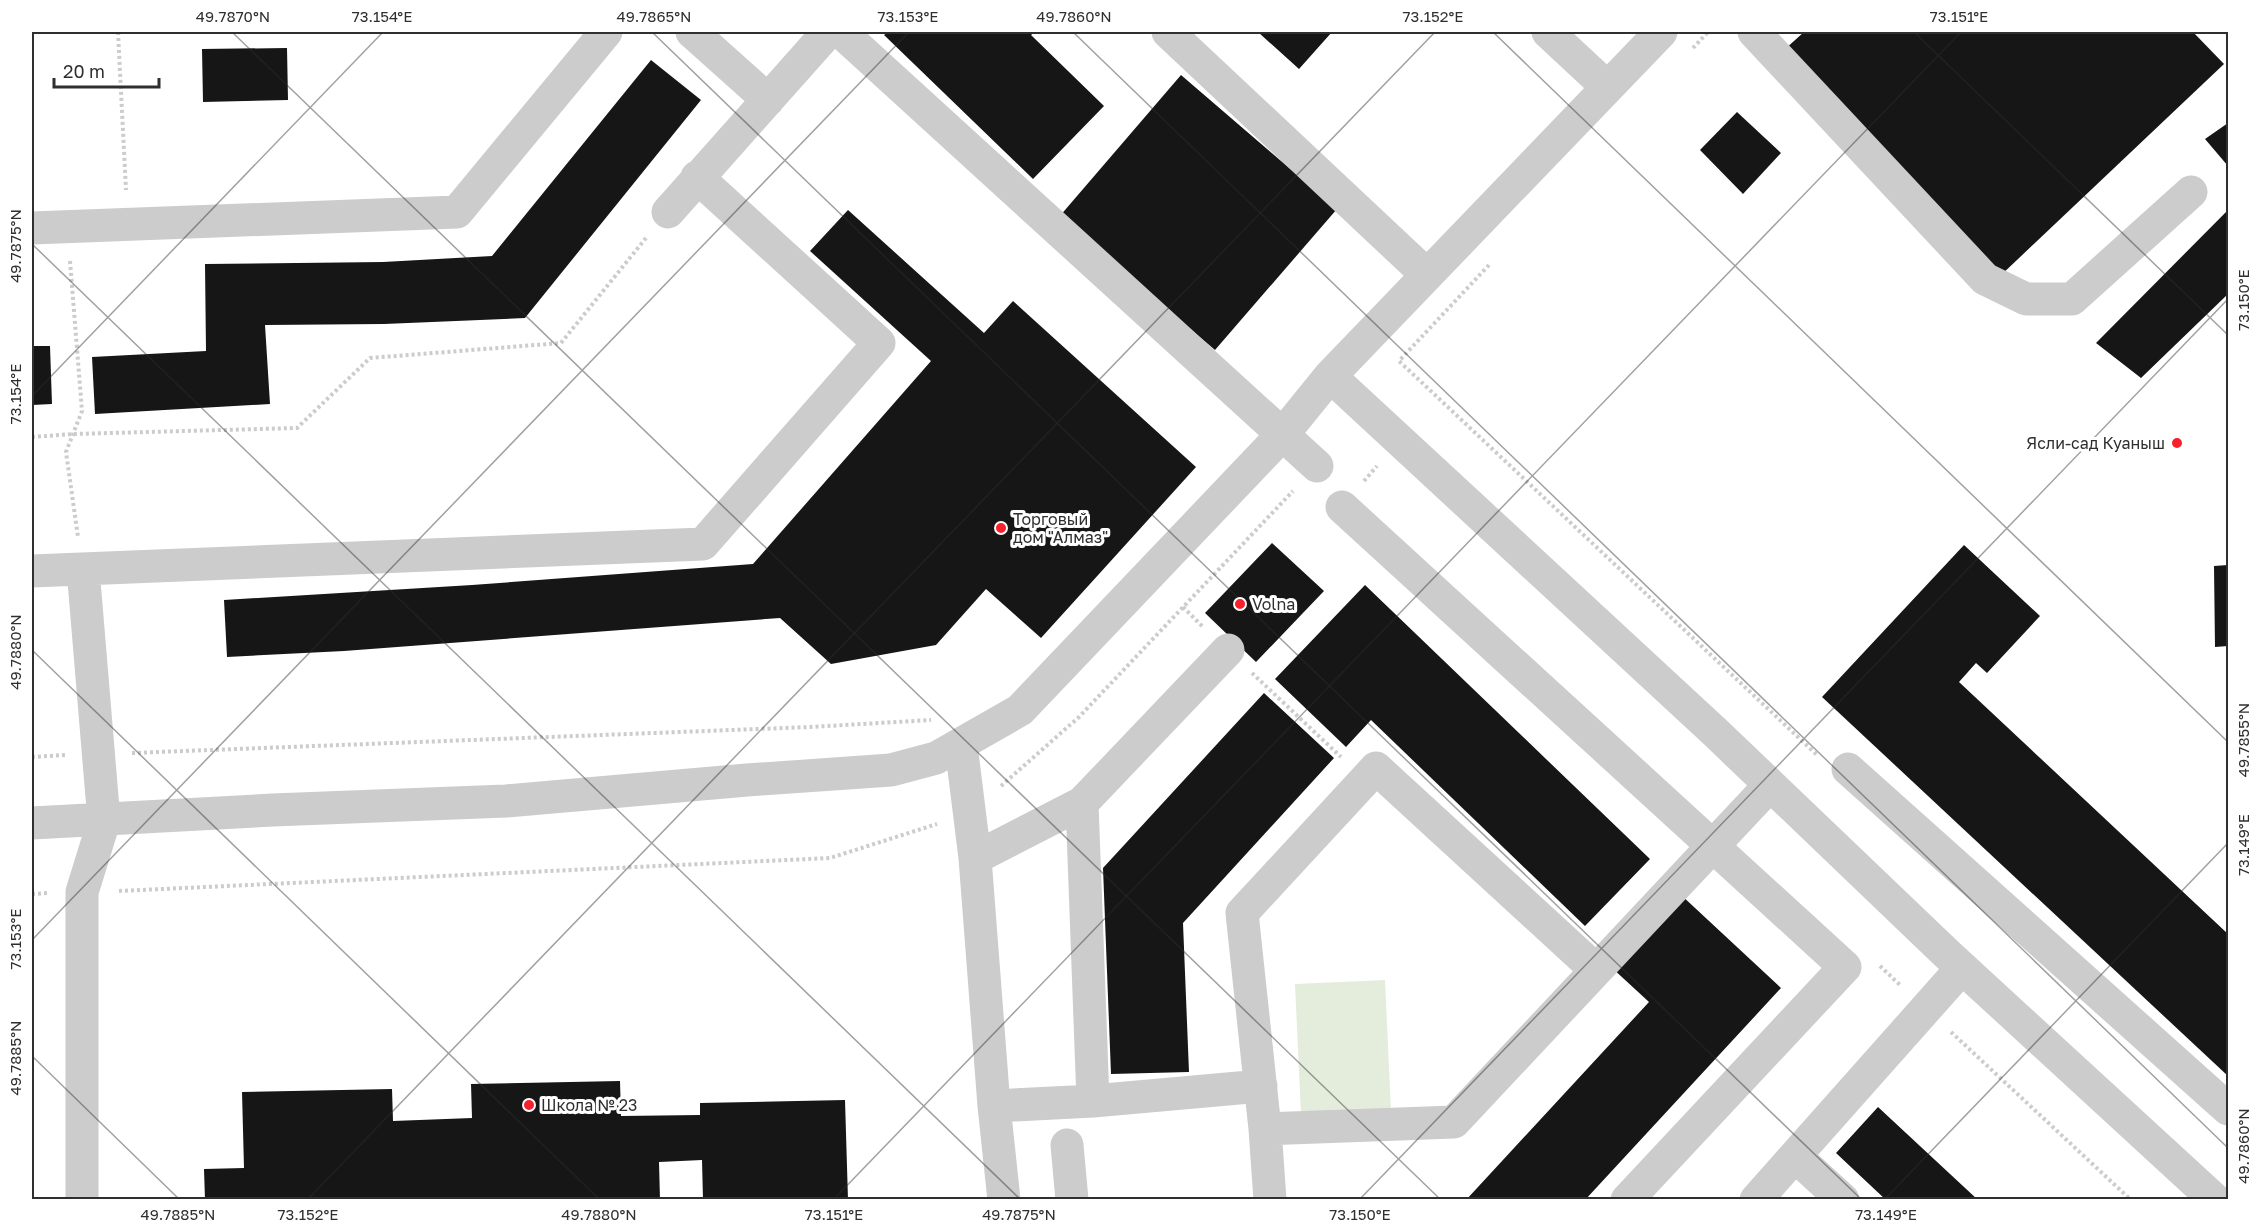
<svg xmlns="http://www.w3.org/2000/svg" width="2260" height="1231" font-family="'Golos Text',sans-serif">
  <style>
    .green { fill: #e4eddb }
    .building { fill: #161616 }
    .lines { fill: none; stroke-linecap: round; stroke-linejoin: round }
    .path { stroke: #ccc; stroke-width: 4; stroke-dasharray: 3 3; stroke-linecap: butt }
    .minor { stroke: #ccc; stroke-width: 33 }
    .ticks { fill: none; stroke: #2f2f2f; stroke-width: 1.5; stroke-opacity: 0.45 }
    .poi-dot { fill: #f6212b; stroke: #fff; stroke-width: 2 }
    .labels { text-anchor: middle; stroke-width: 6; stroke-linejoin: round; paint-order: stroke }
    .poi-label { font-size: 16px; fill: #2f2f2f; stroke: #fff; text-anchor: start }
    .neatline { fill: none; stroke: #2f2f2f; stroke-width: 2 }
    .ticks-label { font-size: 15px; text-anchor: middle; fill: #2f2f2f }
  </style>
  <rect width="100%" height="100%" fill="#fff"/>
  <path class="green" d="M 1385,980 L 1391,1111 L 1301,1115 L 1295,984 Z"/>
  <path class="building" d="M 888,32 L 1035,32 L 1031,35 L 1104,106 L 1033,179 L 884,35 Z
    M 1258,32 L 1332,32 L 1299,69 Z
    M 1804,32 L 2193,32 L 2224,64 L 1999,277 L 1784,50 Z
    M 287,48 L 288,100 L 203,102 L 202,49 Z
    M 651,60 L 701,100 L 525,318 L 384,324 L 265,325 L 270,404 L 95,414 L 92,357 L 206,351 L 205,264 L 383,262 L 492,256 Z
    M 1181,75 L 1337,209 L 1215,350 L 1059,217 Z
    M 1737,112 L 1781,153 L 1743,194 L 1700,150 Z
    M 2228,123 L 2228,166 L 2205,139 Z
    M 848,210 L 984,333 L 1013,301 L 1196,467 L 1041,638 L 986,589 L 936,645 L 831,664 L 780,618 L 344,651 L 227,657 L 224,600 L 472,585 L 753,564 L 931,361 L 810,251 Z
    M 2228,210 L 2228,294 L 2141,378 L 2096,343 Z
    M 32,346 L 50,346 L 52,404 L 32,405 Z
    M 1272,543 L 1324,591 L 1256,662 L 1205,613 Z
    M 1964,545 L 2040,616 L 1987,673 L 1976,663 L 1959,682 L 2228,934 L 2228,1076 L 1822,697 Z
    M 2228,565 L 2228,646 L 2215,647 L 2214,566 Z
    M 1365,585 L 1650,859 L 1585,926 L 1371,720 L 1346,747 L 1275,679 Z
    M 1264,693 L 1334,758 L 1183,923 L 1189,1072 L 1111,1074 L 1103,868 Z
    M 1680,894 L 1781,988 L 1585,1200 L 1466,1200 L 1649,1002 L 1611,967 Z
    M 620,1081 L 621,1116 L 700,1115 L 700,1103 L 845,1100 L 848,1200 L 703,1200 L 702,1160 L 659,1162 L 660,1200 L 205,1200 L 204,1169 L 244,1168 L 242,1092 L 392,1089 L 393,1121 L 472,1118 L 471,1084 Z
    M 1878,1107 L 1978,1200 L 1886,1200 L 1836,1153 Z"/>
  <g class="lines">
    <path class="path" d="M 118,32 L 126,190
      M 1693,48 L 1708,32
      M 70,261 L 82,411 L 66,452 L 78,537
      M 1489,265 L 1399,361 L 1817,755
      M 32,437 L 73,434 L 297,428 L 370,358 L 561,343 L 646,238
      M 1364,481 L 1377,466
      M 1183,607 L 1203,627
      M 1252,673 L 1341,757
      M 132,753 L 810,727 L 931,720
      M 32,757 L 65,755
      M 1001,786 L 1079,717 L 1293,491
      M 119,891 L 830,858 L 937,824
      M 32,894 L 49,893
      M 1880,966 L 1901,986
      M 1951,1032 L 2131,1200"/>
    <path class="minor" d="M 692,32 L 768,100
      M 841,32 L 1317,466
      M 1168,32 L 1427,275
      M 1548,32 L 1607,87
      M 1754,32 L 1985,279 L 2026,299 L 2072,299 L 2191,192
      M 668,212 L 828,32
      M 32,228 L 457,212 L 606,32
      M 1330,376 L 1715,732 L 1946,953 L 2215,1200
      M 1342,507 L 1845,967 L 1627,1200
      M 32,571 L 703,544 L 879,343 L 697,177
      M 961,745 L 975,858 L 994,1106 L 1004,1200
      M 1848,769 L 2228,1109
      M 1082,803 L 1093,1101
      M 32,823 L 273,810 L 506,801 L 747,780 L 891,770 L 936,758 L 1020,710 L 1283,434 L 1330,376 L 1661,32
      M 975,858 L 1082,803 L 1228,650
      M 994,1106 L 1093,1101 L 1261,1086
      M 1265,1129 L 1242,913 L 1376,768 L 1596,970
      M 1067,1145 L 1072,1200
      M 1795,1156 L 1843,1200
      M 82,1200 L 82,892 L 104,821 L 83,569
      M 1270,1200 L 1265,1129 L 1454,1122 L 1770,785
      M 1756,1200 L 1962,968"/>
  </g>
  <path class="ticks" d="M 232,32 L 1441,1200M 652,32 L 1862,1200M 1073,32 L 2228,1148M 1493,32 L 2228,742M 1914,32 L 2228,335M 32,244 L 1021,1200M 32,396 L 383,32M 32,650 L 600,1200M 32,940 L 909,32M 32,1056 L 180,1200M 307,1200 L 1435,32M 833,1200 L 1961,32M 1359,1200 L 2228,299M 1884,1200 L 2228,843"/>
  <g class="poi-dot">
    <circle cx="2177" cy="443" r="6"/>
    <circle cx="1001" cy="528" r="6"/>
    <circle cx="1240" cy="604" r="6"/>
    <circle cx="529" cy="1105" r="6"/>
  </g>
  <g class="labels">
    <g class="poi-label">
      <text x="2165" y="449" text-anchor="end">Ясли-сад Куаныш</text>
      <text x="1013" y="525">Торговый<tspan x="1013" dy="18">дом "Алмаз"</tspan></text>
      <text x="1252" y="610">Volna</text>
      <text x="541" y="1111">Школа № 23</text>
    </g>
  </g>
  <rect width="2260" height="1231" fill="none" stroke="#ffffff" stroke-width="66"/>
  <path d="M54 78v9h105v-9" fill="none" stroke="#2f2f2f" stroke-width="3"/>
  <text x="63" y="78" font-size="18" fill="#2f2f2f" stroke="#ffffff" stroke-width="4.5" paint-order="stroke">20 m</text>
  <rect x="33" y="33" width="2194" height="1165" class="neatline"/>
  <g class="ticks-label">
    <text x="233" y="22">49.7870°N</text>
    <text x="382" y="22">73.154°E</text>
    <text x="654" y="22">49.7865°N</text>
    <text x="908" y="22">73.153°E</text>
    <text x="1074" y="22">49.7860°N</text>
    <text x="1433" y="22">73.152°E</text>
    <text x="1959" y="22">73.151°E</text>
    <text transform="translate(16 246) rotate(-90)" y="5">49.7875°N</text>
    <text transform="translate(2244 300) rotate(-90)" y="5">73.150°E</text>
    <text transform="translate(16 394) rotate(-90)" y="5">73.154°E</text>
    <text transform="translate(16 652) rotate(-90)" y="5">49.7880°N</text>
    <text transform="translate(2244 740) rotate(-90)" y="5">49.7855°N</text>
    <text transform="translate(2244 845) rotate(-90)" y="5">73.149°E</text>
    <text transform="translate(16 939) rotate(-90)" y="5">73.153°E</text>
    <text transform="translate(16 1058) rotate(-90)" y="5">49.7885°N</text>
    <text transform="translate(2244 1146) rotate(-90)" y="5">49.7860°N</text>
    <text x="178" y="1220">49.7885°N</text>
    <text x="308" y="1220">73.152°E</text>
    <text x="599" y="1220">49.7880°N</text>
    <text x="834" y="1220">73.151°E</text>
    <text x="1019" y="1220">49.7875°N</text>
    <text x="1360" y="1220">73.150°E</text>
    <text x="1886" y="1220">73.149°E</text>
  </g>
</svg>
